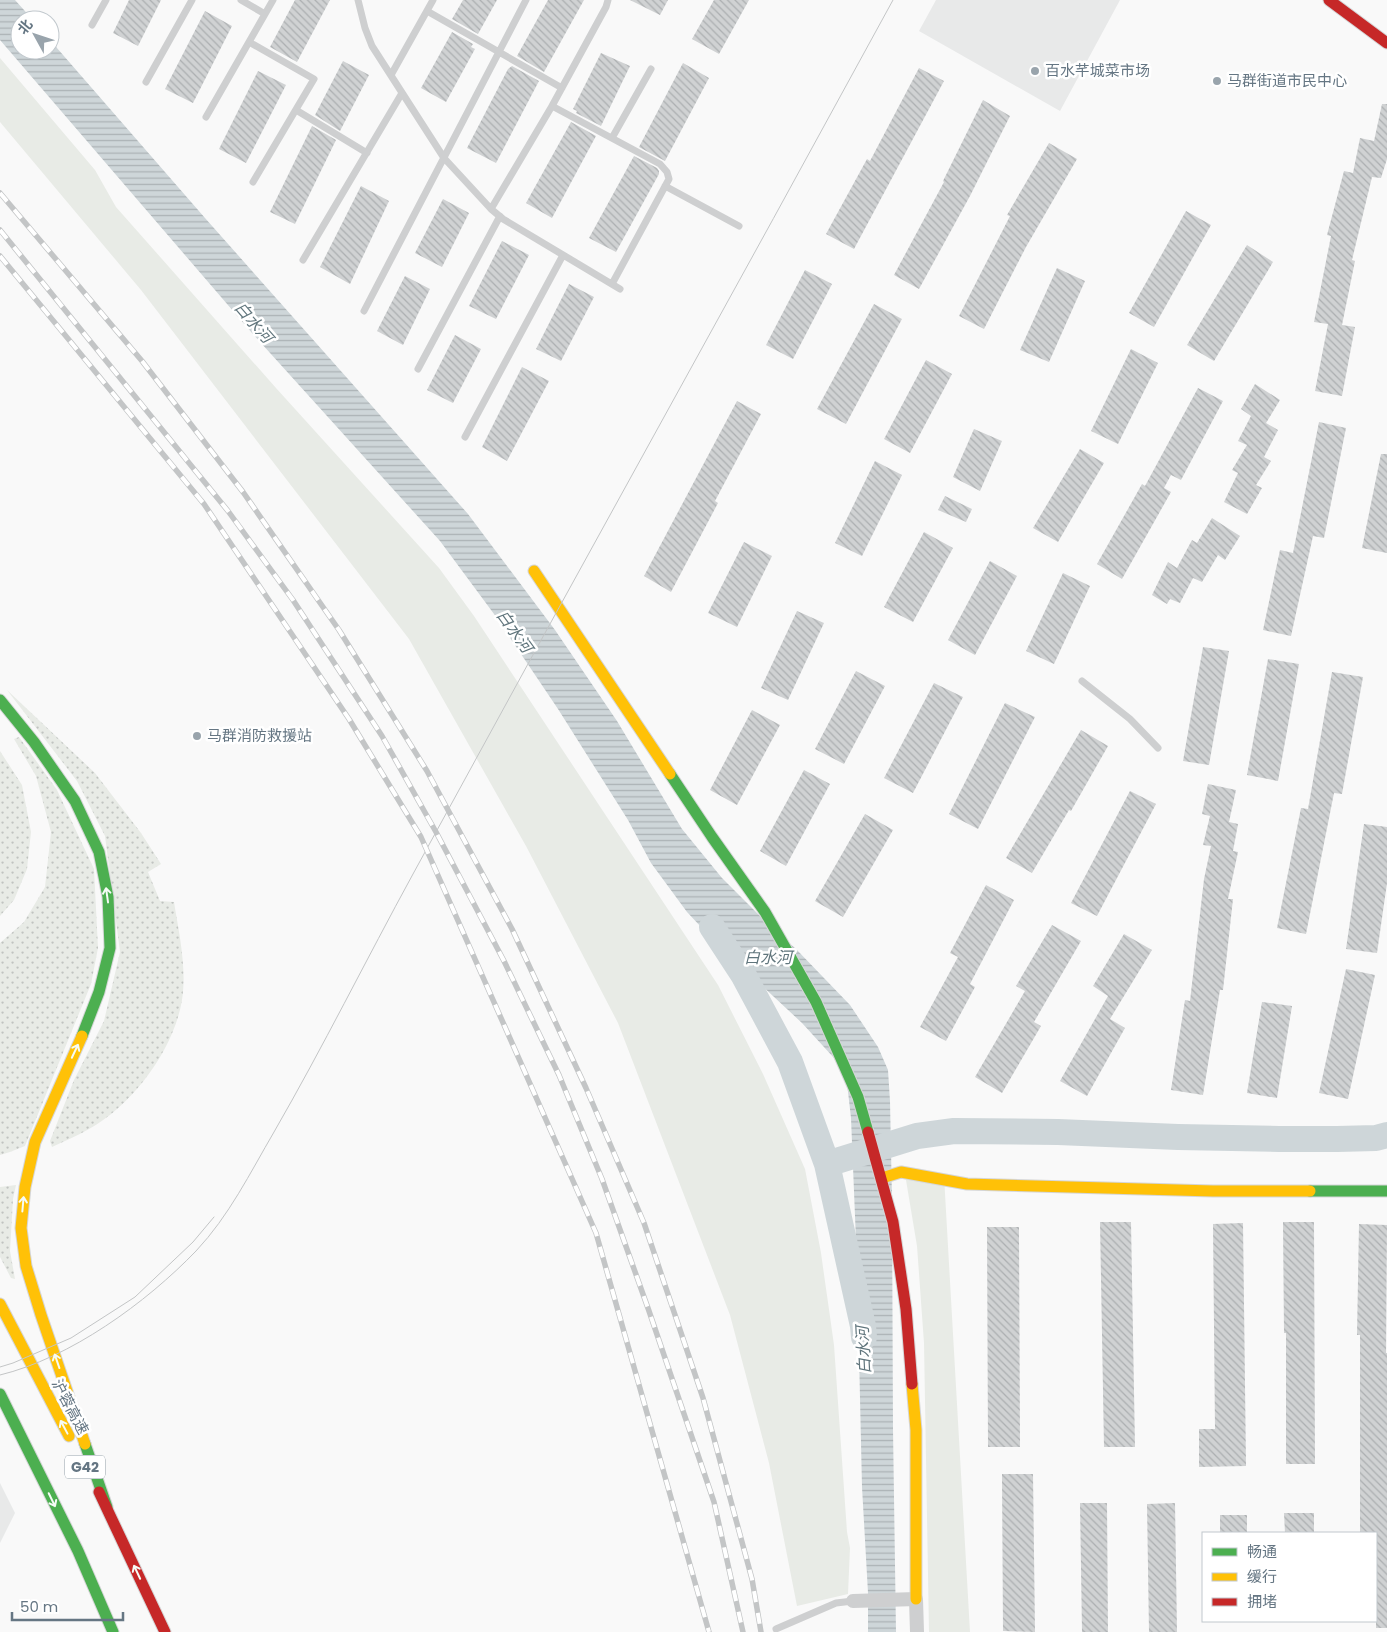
<svg xmlns="http://www.w3.org/2000/svg" width="1387" height="1632" font-family="Poppins,'Noto Sans SC',sans-serif">
  <style>
    .built { fill: #e8e9e9 }
    .grass { fill: url(#grass-dots) }
    .green { fill: #e8ebe6 }
    .water { fill: url(#water-rules) }
    .lines { fill: none; stroke-linecap: round; stroke-linejoin: round }
    .river { stroke: #ced6d9; stroke-width: 26 }
    .building { fill: url(#building-back-hatch) }
    .fast-casing { stroke: #d5d6d7; stroke-width: 13 }
    .slow-casing { stroke: #d5d6d7; stroke-width: 13 }
    .jam-casing { stroke: #d5d6d7; stroke-width: 13 }
    .lane { stroke: #cecfd0; stroke-width: 7 }
    .street { stroke: #cecfd0; stroke-width: 14 }
    .fast { stroke: #4caf50; stroke-width: 11 }
    .slow { stroke: #ffc107; stroke-width: 11 }
    .jam { stroke: #c62828; stroke-width: 11 }
    .tram { stroke: #c3c5c6; stroke-width: 1 }
    .rail-casing { stroke: #c3c5c6; stroke-width: 5.5 }
    .rail { stroke: #fff; stroke-width: 4; stroke-dasharray: 11; stroke-linecap: butt }
    .oneway { stroke: #f6fbf6 }
    .poi-dot { fill: #99a4ac; stroke: #fff; stroke-width: 2 }
    .labels { text-anchor: middle; stroke-width: 5; stroke-linejoin: round; paint-order: stroke }
    .shield { fill: #fff; stroke: #939fa8; stroke-width: 1 }
    .shield-label { font-size: 14px; font-weight: bold; fill: #657683 }
    .poi-label { font-size: 15px; fill: #657683; stroke: #fff; text-anchor: start }
    .street-label { font-size: 15px; fill: #657683; stroke: #fff }
    .water-label { font-size: 16px; font-style: italic; fill: #60757c; stroke: #fff }
  </style>
  <defs>
    <pattern id="grass-dots" width="8" height="8" patternUnits="userSpaceOnUse" patternTransform="scale(1.25)"><rect width="8" height="8" fill="#e8ebe6"/><path d="M2 2h.1M6 6h.1" fill="none" stroke="#c0c3c0" stroke-width="1.8" stroke-linecap="round"/></pattern>
    <pattern id="water-rules" width="6" height="5" patternUnits="userSpaceOnUse" patternTransform="scale(1.25)"><rect width="6" height="5" fill="#ced6d9"/><path d="M0 2.5h6" fill="none" stroke="#abb2b5"/></pattern>
    <pattern id="building-back-hatch" width="6" height="6" patternUnits="userSpaceOnUse" patternTransform="scale(1.25)"><rect width="6" height="6" fill="#d0d2d3"/><path d="M-1 5l2 2M0 0l6 6M5-1l2 2" fill="none" stroke="#acafb1"/></pattern>
  </defs>
  <rect width="100%" height="100%" fill="#f9f9f9"/>
  <path class="built" d="M 936,0 L 1120,0 L 1060,111 L 919,31 Z
    M 0,1483 L 15,1513 L 0,1543 Z"/>
  <path class="grass" d="M 7,690 L 95,773 L 141,833 L 161,864 L 148,872 L 160,901 L 174,902 C 179,933 187,968 182,1000 C 174,1049 133,1105 89,1129 C 77,1136 64,1141 52,1147 L 50,1141 L 74,1080 L 104,1021 L 120,952 L 105,836 L 77,781 Z
    M 19,737 L 57,790 L 94,869 L 98,948 L 91,984 L 25,1146 L 10,1152 L 0,1155 L 0,943 L 24,922 L 45,887 L 51,832 L 36,776 L 14,739 Z
    M 0,751 L 22,785 L 31,832 L 27,869 L 14,900 L 0,916 Z
    M 16,1185 L 13,1199 L 10,1251 L 15,1279 L 11,1278 L 0,1257 L 0,1187 Z"/>
  <path class="green" d="M 0,58 L 95,170 L 116,207 L 276,388 L 439,568 L 474,616 L 718,985 L 763,1074 L 805,1169 L 821,1253 L 834,1345 L 847,1532 L 850,1548 L 848,1594 L 797,1606 L 769,1463 L 730,1315 L 618,1023 L 526,846 L 409,639 L 141,290 L 0,122 Z
    M 944,1176 L 970,1632 L 929,1632 L 924,1343 L 917,1246 L 906,1180 Z"/>
  <path class="water" d="M 0,0 L 15,0 L 33,20 L 20,20 L 20,50 L 50,50 L 50,40 L 205,218 L 468,514 L 555,630 L 617,721 L 682,829 L 722,878 L 767,923 L 796,949 L 850,1005 L 878,1047 L 888,1070 L 890,1101 L 892,1199 L 893,1429 L 896,1632 L 868,1632 L 868,1593 L 862,1487 L 857,1265 L 851,1118 L 847,1083 L 834,1058 L 802,1023 L 717,944 L 687,912 L 651,863 L 628,820 L 558,709 L 494,614 L 440,541 L 252,333 L 0,40 Z"/>
  <g class="lines">
    <path class="river" d="M 712,927 L 744,976 L 790,1062 L 827,1164 L 863,1326 L 864,1337
      M 827,1164 L 917,1136 L 954,1131 L 1058,1132 L 1178,1137 L 1279,1139 L 1337,1139 L 1376,1138 L 1387,1135"/>
  </g>
  <path class="building" d="M 129,0 L 161,0 L 138,46 L 113,33 Z
    M 295,0 L 330,0 L 297,62 L 270,47 Z
    M 463,0 L 497,0 L 478,34 L 452,19 Z
    M 548,0 L 584,0 L 544,72 L 517,56 Z
    M 630,0 L 668,0 L 660,15 Z
    M 714,0 L 749,0 L 719,54 L 692,39 Z
    M 205,11 L 232,26 L 193,103 L 165,89 Z
    M 452,32 L 473,44 L 471,47 L 475,49 L 446,102 L 421,88 Z
    M 601,53 L 630,66 L 601,126 L 576,113 L 577,111 L 573,109 Z
    M 343,61 L 369,75 L 340,131 L 315,115 Z
    M 683,63 L 709,78 L 665,161 L 639,147 Z
    M 512,66 L 539,81 L 496,163 L 467,148 L 508,69 Z
    M 919,68 L 944,81 L 854,249 L 826,234 L 867,159 L 870,161 Z
    M 258,71 L 286,85 L 246,163 L 219,149 Z
    M 983,100 L 1010,116 L 970,196 L 919,289 L 894,275 L 944,182 L 943,181 Z
    M 1382,104 L 1387,104 L 1387,159 L 1381,178 L 1372,177 L 1352,260 L 1355,261 L 1342,325 L 1355,327 L 1342,396 L 1315,391 L 1328,324 L 1314,322 L 1331,236 L 1327,235 L 1344,171 L 1353,173 L 1360,138 L 1374,141 Z
    M 571,122 L 596,136 L 552,218 L 526,203 Z
    M 312,126 L 336,140 L 295,224 L 270,212 Z
    M 1049,143 L 1077,159 L 1026,247 L 984,329 L 959,316 L 1010,216 L 1007,215 Z
    M 634,156 L 657,168 L 659,171 L 659,174 L 616,252 L 589,238 Z
    M 361,186 L 389,201 L 350,284 L 320,267 Z
    M 443,199 L 469,213 L 442,267 L 415,253 Z
    M 1186,211 L 1211,225 L 1154,327 L 1129,313 Z
    M 502,241 L 529,255 L 496,319 L 469,306 Z
    M 1247,245 L 1273,262 L 1214,361 L 1187,345 Z
    M 1057,268 L 1085,281 L 1049,362 L 1020,350 Z
    M 805,270 L 832,284 L 793,359 L 766,345 Z
    M 405,276 L 430,289 L 403,345 L 377,331 Z
    M 569,284 L 594,297 L 561,361 L 536,349 Z
    M 874,304 L 902,319 L 846,424 L 817,409 Z
    M 455,335 L 481,349 L 453,403 L 427,390 Z
    M 1131,349 L 1158,363 L 1118,444 L 1091,431 Z
    M 926,360 L 952,374 L 910,453 L 884,439 Z
    M 522,367 L 549,381 L 507,461 L 482,447 Z
    M 1255,384 L 1280,400 L 1266,423 L 1278,430 L 1264,457 L 1271,461 L 1256,485 L 1262,488 L 1247,514 L 1224,502 L 1238,473 L 1232,470 L 1247,445 L 1238,441 L 1251,416 L 1241,409 Z
    M 1198,388 L 1223,401 L 1181,480 L 1171,475 L 1164,488 L 1171,492 L 1122,579 L 1097,564 L 1142,484 L 1145,486 Z
    M 737,401 L 761,414 L 715,501 L 718,503 L 671,592 L 644,576 Z
    M 1319,422 L 1346,428 L 1324,538 L 1313,536 L 1291,636 L 1263,630 L 1280,550 L 1293,553 Z
    M 974,429 L 1002,441 L 980,491 L 953,477 Z
    M 1080,449 L 1104,463 L 1058,542 L 1033,528 Z
    M 1381,454 L 1387,454 L 1387,553 L 1362,548 Z
    M 875,461 L 902,475 L 862,556 L 835,543 Z
    M 945,496 L 972,509 L 966,522 L 938,510 Z
    M 1212,518 L 1240,536 L 1225,560 L 1218,555 L 1202,582 L 1193,578 L 1180,603 L 1170,599 L 1167,604 L 1152,595 L 1168,562 L 1177,568 L 1192,540 L 1197,543 Z
    M 924,532 L 953,548 L 913,622 L 884,607 Z
    M 744,542 L 772,556 L 737,627 L 708,613 Z
    M 990,561 L 1017,576 L 975,655 L 948,640 Z
    M 1063,573 L 1090,586 L 1054,664 L 1026,651 Z
    M 797,611 L 824,623 L 788,700 L 761,688 Z
    M 1203,647 L 1229,651 L 1209,765 L 1183,761 Z
    M 1268,659 L 1299,664 L 1278,781 L 1247,775 Z
    M 856,671 L 885,686 L 844,764 L 815,749 Z
    M 1332,672 L 1363,677 L 1342,794 L 1334,793 L 1306,934 L 1277,928 L 1301,808 L 1308,809 Z
    M 934,683 L 963,697 L 913,793 L 884,778 Z
    M 1005,703 L 1035,717 L 978,829 L 949,814 Z
    M 752,710 L 780,725 L 737,805 L 710,790 Z
    M 1081,730 L 1108,746 L 1071,811 L 1069,810 L 1032,873 L 1006,858 Z
    M 804,770 L 830,784 L 786,866 L 760,851 Z
    M 1208,784 L 1236,790 L 1229,822 L 1238,824 L 1233,851 L 1238,852 L 1228,899 L 1233,899 L 1223,990 L 1220,990 L 1203,1095 L 1171,1090 L 1185,1000 L 1190,1001 L 1204,879 L 1211,846 L 1203,845 L 1210,816 L 1202,814 Z
    M 1130,791 L 1156,804 L 1097,916 L 1071,903 Z
    M 865,814 L 893,830 L 843,917 L 815,901 Z
    M 1364,824 L 1387,827 L 1387,883 L 1377,953 L 1346,949 Z
    M 986,885 L 1014,900 L 970,984 L 975,987 L 946,1041 L 920,1027 L 958,957 L 950,953 Z
    M 1052,925 L 1081,941 L 1034,1022 L 1041,1026 L 1002,1093 L 975,1077 L 1025,991 L 1016,986 Z
    M 1124,934 L 1152,950 L 1110,1019 L 1125,1028 L 1087,1096 L 1060,1081 L 1108,996 L 1093,986 Z
    M 1346,969 L 1375,975 L 1348,1099 L 1319,1093 Z
    M 1262,1002 L 1292,1006 L 1277,1098 L 1247,1093 Z
    M 1100,1222 L 1131,1222 L 1135,1447 L 1104,1447 Z
    M 1283,1222 L 1314,1222 L 1315,1464 L 1286,1464 L 1286,1333 L 1284,1333 Z
    M 1243,1223 L 1246,1466 L 1199,1467 L 1199,1429 L 1215,1429 L 1213,1224 Z
    M 1359,1224 L 1387,1225 L 1386,1353 L 1387,1353 L 1387,1628 L 1376,1628 L 1376,1533 L 1360,1533 L 1360,1335 L 1357,1335 Z
    M 987,1227 L 1019,1227 L 1020,1447 L 988,1447 Z
    M 1002,1474 L 1033,1474 L 1035,1632 L 1003,1631 Z
    M 1080,1503 L 1107,1503 L 1108,1632 L 1082,1632 Z
    M 1175,1503 L 1177,1632 L 1149,1632 L 1147,1504 Z
    M 1284,1513 L 1314,1513 L 1314,1533 L 1285,1533 Z
    M 1220,1515 L 1247,1515 L 1247,1533 L 1220,1533 Z"/>
  <g class="lines">
    <g class="fast-casing">
      <path id="fast" d="M 0,700 L 34,742 L 75,801 L 99,852 L 108,897 L 110,948 L 99,992 L 82,1036
        M 670,774 L 712,837 L 765,912 L 816,1002 L 858,1097 L 868,1132
        M 1310,1191 L 1387,1191
        M 0,1394 L 78,1551 L 113,1632
        M 85,1444 L 107,1507"/>
    </g>
    <g class="slow-casing">
      <path id="slow" d="M 534,571 L 670,774
        M 82,1036 L 35,1142 L 25,1187 L 21,1228 L 26,1266 L 41,1315 L 85,1444
        M 882,1178 L 901,1172 L 967,1184 L 1213,1191 L 1310,1191
        M 0,1304 L 69,1436
        M 912,1384 L 916,1430 L 916,1599"/>
    </g>
    <g class="jam-casing">
      <path id="jam" d="M 1329,0 L 1387,43
        M 868,1132 L 893,1222 L 906,1309 L 912,1384
        M 99,1492 L 165,1632"/>
    </g>
    <path class="lane" d="M 358,0 L 365,28 L 372,46 L 444,158 L 491,209 L 503,219 L 620,289
      M 427,11 L 562,88
      M 265,14 L 273,0
      M 92,25 L 106,0
      M 249,42 L 314,79 L 253,182
      M 391,75 L 433,0
      M 146,82 L 192,0
      M 552,106 L 660,164 L 667,172 L 669,179 L 612,284
      M 296,110 L 367,153
      M 206,117 L 265,14 L 241,0
      M 612,138 L 651,69
      M 665,186 L 739,226
      M 491,209 L 552,106 L 606,7 L 608,0
      M 303,260 L 402,93
      M 364,311 L 526,0
      M 418,369 L 500,216
      M 465,437 L 563,255
      M 1082,681 L 1130,719 L 1158,748
      M 776,1629 L 836,1603 L 853,1601"/>
    <path class="street" d="M 853,1601 L 916,1599 L 917,1632"/>
    <use href="#fast" class="fast"/>
    <use href="#slow" class="slow"/>
    <use href="#jam" class="jam"/>
    <path class="tram" d="M 0,1367 L 13,1363 L 71,1338 L 135,1297 L 193,1242 L 214,1217
      M 0,1375 C 70,1358 146,1303 196,1251 C 229,1216 250,1173 274,1132 C 323,1047 366,960 413,874 C 572,582 734,292 893,0"/>
    <g class="rail-casing">
      <path id="rail" d="M 0,193 L 142,361 L 243,492 L 339,630 L 427,771 L 512,929 L 586,1088 L 644,1223 L 703,1398 L 752,1579 L 761,1632
        M 0,230 L 228,511 L 293,600 L 382,736 L 436,832 L 504,961 L 559,1075 L 602,1179 L 649,1311 L 714,1502 L 743,1632
        M 0,256 L 204,504 L 349,719 L 421,837 L 596,1233 L 709,1632"/>
    </g>
    <use href="#rail" class="rail"/>
  </g>
  <defs><path id="oneway-shaft" d="M-6 0H5M1.5-3L5.5 0L1.5 3" fill="none" stroke-width="1.6" stroke-linecap="round" stroke-linejoin="round" transform="scale(1.25)"/></defs>
  <g class="oneway">
    <use href="#oneway-shaft" transform="translate(107 895) rotate(-98)"/>
    <use href="#oneway-shaft" transform="translate(75 1051) rotate(-65)"/>
    <use href="#oneway-shaft" transform="translate(23 1204) rotate(-85)"/>
    <use href="#oneway-shaft" transform="translate(57 1361) rotate(-109)"/>
    <use href="#oneway-shaft" transform="translate(64 1427) rotate(-118)"/>
    <use href="#oneway-shaft" transform="translate(52 1500) rotate(64)"/>
    <use href="#oneway-shaft" transform="translate(137 1572) rotate(-115)"/>
  </g>
  <g class="poi-dot">
    <circle cx="1035" cy="71" r="5"/>
    <circle cx="1217" cy="81" r="5"/>
    <circle cx="197" cy="736" r="5"/>
  </g>
  <g class="labels">
    <rect class="shield" x="65" y="1455.5" width="40" height="23" rx="4"/>
    <g class="shield-label">
      <text x="85" y="1472">G42</text>
    </g>
    <g class="poi-label">
      <text x="1045" y="76">百水芊城菜市场</text>
      <text x="1227" y="86">马群街道市民中心</text>
      <text x="207" y="741">马群消防救援站</text>
    </g>
    <g class="street-label">
      <text transform="translate(70 1407) rotate(62)" y="5">沪蓉高速</text>
    </g>
    <g class="water-label">
      <text transform="translate(254 322) rotate(49)" y="6">白水河</text>
      <text transform="translate(515 631) rotate(54)" y="6">白水河</text>
      <text x="768" y="963">白水河</text>
      <text transform="translate(863 1350) rotate(-93)" y="6">白水河</text>
    </g>
  </g>
  <rect x="1202" y="1532" width="175" height="90" fill="#ffffff" stroke="#c1c8cd"/>
  <rect x="1212" y="1548" width="25" height="8" fill="#4caf50" stroke="#c1c8cd"/>
  <text x="1247" y="1557" font-size="15" fill="#657683">畅通</text>
  <rect x="1212" y="1573" width="25" height="8" fill="#ffc107" stroke="#c1c8cd"/>
  <text x="1247" y="1582" font-size="15" fill="#657683">缓行</text>
  <rect x="1212" y="1598" width="25" height="8" fill="#c62828" stroke="#c1c8cd"/>
  <text x="1247" y="1607" font-size="15" fill="#657683">拥堵</text>
  <g transform="translate(35 35) rotate(310)"><circle r="24" fill="#ffffff" stroke="#c1c8cd"/>
  <path d="M0-4L9 19L0 12L-9 19Z" fill="#99a4ac"/>
  <text y="-8" font-size="14" font-weight="bold" text-anchor="middle" fill="#657683">北</text>
  </g>
  <path d="M12 1612v8h111v-8" fill="none" stroke="#657683" stroke-width="2.5"/>
  <text x="20" y="1612" font-size="15" fill="#657683" stroke="#ffffff" stroke-width="4" paint-order="stroke">50 m</text>
</svg>
